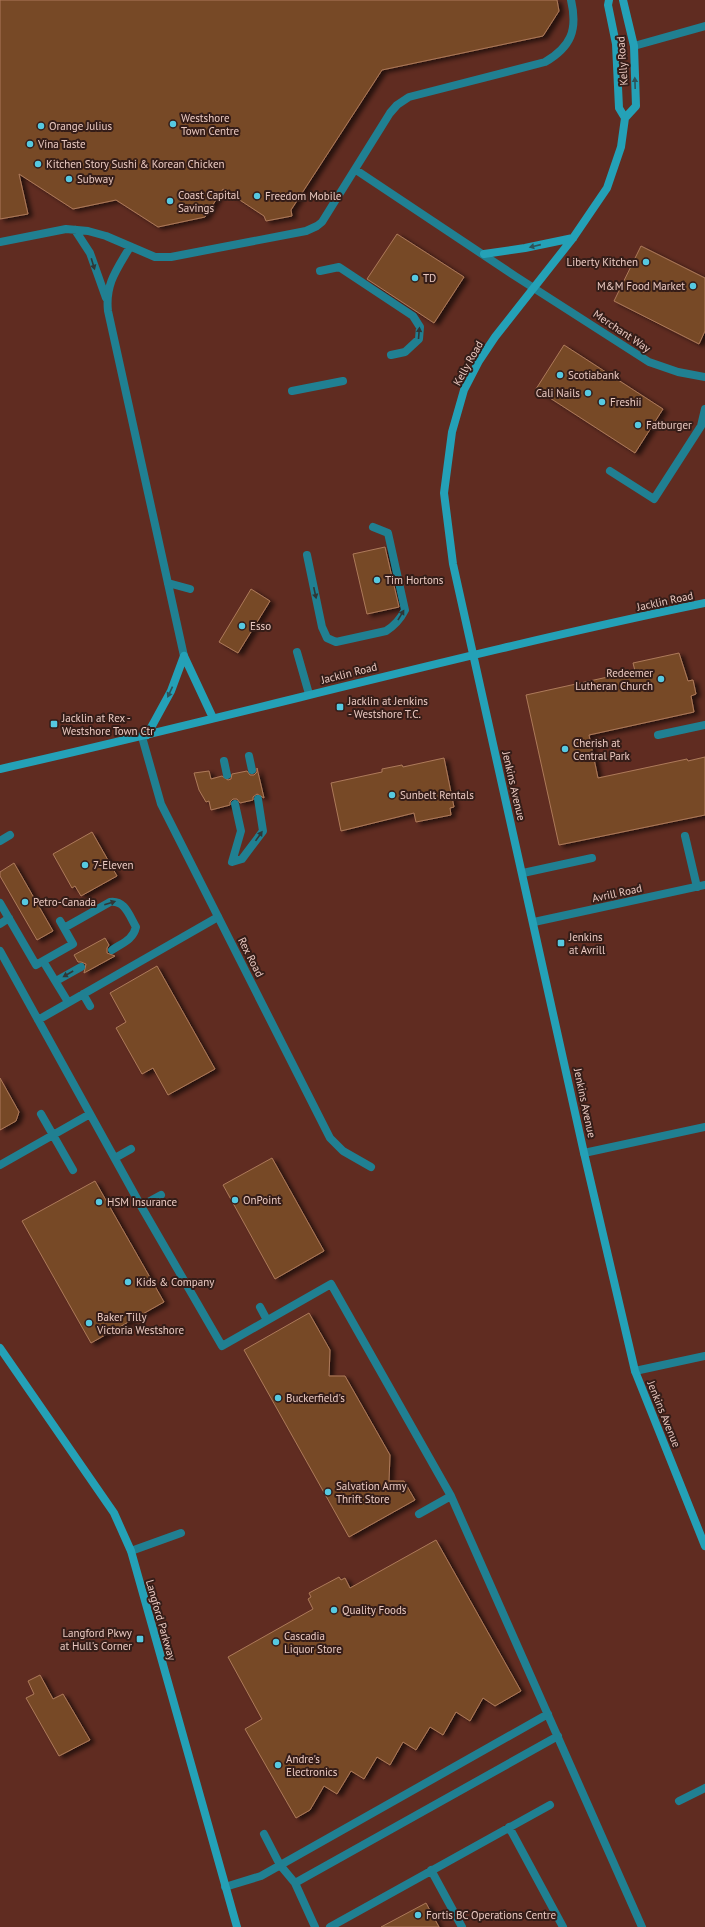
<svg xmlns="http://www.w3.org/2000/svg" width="705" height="1927" font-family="'PT Sans',sans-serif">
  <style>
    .building { fill: #774828; stroke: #ad7a59; filter: url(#shadow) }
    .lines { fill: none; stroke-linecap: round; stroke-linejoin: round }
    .lane { stroke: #208092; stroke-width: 8 }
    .street { stroke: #208092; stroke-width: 8 }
    .secondary { stroke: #24a1b7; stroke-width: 8 }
    .oneway { fill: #2e5258 }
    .oneway2 { fill: #303636 }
    .poi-dot { fill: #56c9e1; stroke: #351d18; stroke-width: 1.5 }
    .labels { text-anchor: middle; stroke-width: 4; stroke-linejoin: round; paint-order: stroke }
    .street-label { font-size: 11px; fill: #eac9c1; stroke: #351d18 }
    .poi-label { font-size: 11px; fill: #eac9c1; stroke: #351d18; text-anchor: start }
  </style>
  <defs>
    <filter id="shadow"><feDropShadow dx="4.5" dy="2.5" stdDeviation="2" flood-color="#0009"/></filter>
  </defs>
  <rect width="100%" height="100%" fill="#602c21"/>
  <path class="building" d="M 0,0 L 557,0 L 559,11 L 543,36 L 382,70 L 291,210 L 292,216 L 266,221 L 264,216 L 223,189 L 205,217 L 158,227 L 116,200 L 73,209 L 19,174 L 28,214 L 0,219 Z
    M 397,234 L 464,277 L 434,323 L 367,279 Z
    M 641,246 L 705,278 L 705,331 L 699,344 L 614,301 Z
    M 564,345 L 663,409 L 635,453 L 536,389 Z
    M 385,547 L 399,607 L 367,614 L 353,554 Z
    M 251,589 L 270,601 L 238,653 L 219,642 Z
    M 679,653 L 688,681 L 693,680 L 696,694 L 691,696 L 694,712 L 589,735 L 598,778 L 687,759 L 688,761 L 705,757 L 705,815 L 559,845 L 526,695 L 635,671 L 633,663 Z
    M 444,758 L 454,807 L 450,808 L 451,815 L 416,822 L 414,813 L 341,831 L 331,783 L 382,772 L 382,769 L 402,765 L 403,767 Z
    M 257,768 L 264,798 L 257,794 L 253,797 L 253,800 L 240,803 L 237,799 L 233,799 L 230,802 L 230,805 L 211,810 L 209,801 L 206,802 L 199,790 L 194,773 L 209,771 L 211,779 L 222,776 L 228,780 L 231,779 L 232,774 L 247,771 L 250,775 L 254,775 L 257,772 Z
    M 92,832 L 117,876 L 81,896 L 75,886 L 72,888 L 53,854 Z
    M 14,863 L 53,931 L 37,940 L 0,876 L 0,872 Z
    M 105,938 L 109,945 L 107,948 L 107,953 L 115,956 L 84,973 L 86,964 L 81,962 L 78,962 L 74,955 Z
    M 157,966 L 215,1069 L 168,1095 L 153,1068 L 142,1074 L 116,1028 L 126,1022 L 110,993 Z
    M 0,1078 L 19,1112 L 16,1121 L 0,1130 Z
    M 272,1158 L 324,1251 L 275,1279 L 223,1185 Z
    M 95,1181 L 164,1302 L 91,1343 L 22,1221 Z
    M 309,1313 L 330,1350 L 329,1376 L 345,1376 L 390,1455 L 389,1481 L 404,1481 L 415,1500 L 349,1537 L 244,1350 Z
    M 436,1540 L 521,1691 L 495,1706 L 483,1698 L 470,1721 L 456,1712 L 443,1735 L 430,1727 L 416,1750 L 403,1742 L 390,1765 L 377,1757 L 364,1779 L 351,1771 L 337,1794 L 324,1786 L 310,1810 L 296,1818 L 245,1729 L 262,1719 L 228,1657 L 313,1609 L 308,1599 L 311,1597 L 309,1593 L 339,1577 L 341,1580 L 345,1578 L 350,1588 Z
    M 40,1675 L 53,1699 L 63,1694 L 90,1740 L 59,1756 L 26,1698 L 34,1694 L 28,1681 Z
    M 426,1903 L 439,1927 L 381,1927 Z"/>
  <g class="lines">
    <path class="lane" d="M 634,46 L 705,26
      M 356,170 L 515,276 L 649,362 L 678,372 L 705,377
      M 75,230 L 90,253 L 106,298
      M 0,242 L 66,229 L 88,231 L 106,236 L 155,257 L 171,257 L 306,231 L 317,226 L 322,222 L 390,113 L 397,105 L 409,97 L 545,62 C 571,47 578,30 571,0
      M 130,247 C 117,269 105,284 108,311 L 184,656
      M 320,271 L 339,267 L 413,316 L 420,327 L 419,339 L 405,352 L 391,355
      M 292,391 L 343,381
      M 610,471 L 654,499 L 701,426 L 705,409
      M 307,555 L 322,627 L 327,638 L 336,642 L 386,631 C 394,626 401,618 405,610 L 388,533 L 373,527
      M 168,583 L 190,589
      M 297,652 L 309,694
      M 658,735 L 705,725
      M 249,756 L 252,770
      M 224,761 L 227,775
      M 235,804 L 241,831 L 232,862 L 242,859 L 263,831 L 258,799
      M 685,836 L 697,887
      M 0,841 L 10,835
      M 523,873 L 592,858
      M 0,903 L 36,965 L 43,961 L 68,1002
      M 0,924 L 9,918
      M 64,928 L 110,902 C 125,900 129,915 136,927 C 133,940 122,943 112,950
      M 0,951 L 141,1206 L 222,1346 L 331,1284 L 451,1496 L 642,1927
      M 43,961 L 73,944 L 60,921
      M 56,981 L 81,967
      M 83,994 L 90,1006
      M 38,1020 L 218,917
      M 41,1114 L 73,1170
      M 115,1158 L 131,1149
      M 0,1165 L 90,1114
      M 141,1206 L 161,1195
      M 260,1307 L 267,1320
      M 419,1514 L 451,1496
      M 131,1551 L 181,1533
      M 509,1827 L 563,1927
      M 264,1834 L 280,1865 L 295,1883 L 315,1927
      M 431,1870 L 462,1927
      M 295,1883 L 558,1736
      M 225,1887 L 261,1876 L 548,1714
      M 330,1927 L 550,1805"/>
    <path class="street" d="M 142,737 L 161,804 L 330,1138 L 343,1151 L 371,1167
      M 534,922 L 705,885
      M 584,1153 L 705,1127
      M 635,1371 L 705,1356
      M 679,1801 L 705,1788"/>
    <path class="secondary" d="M 609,0 L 608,5 L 616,44 L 619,108 L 625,118
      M 623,0 L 634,46 L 636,106 L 625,118 L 621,147 L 607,188 L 573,238 L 495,337 L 479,361 L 464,390 L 452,432 L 444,493 L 453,564 L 584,1153 L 635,1371 L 705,1546
      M 484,254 L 525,248 L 573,238
      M 184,656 L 213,718
      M 147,735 L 171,691 L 184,656
      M 0,769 C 236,716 468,652 705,603
      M 0,1348 L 114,1513 L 131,1551 L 237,1927"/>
  </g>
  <defs><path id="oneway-solid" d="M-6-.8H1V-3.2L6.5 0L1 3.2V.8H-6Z"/></defs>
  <g class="oneway">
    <use href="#oneway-solid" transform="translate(635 83) rotate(-92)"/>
    <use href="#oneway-solid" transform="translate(535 246) rotate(167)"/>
    <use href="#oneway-solid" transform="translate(170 692) rotate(115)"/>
  </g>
  <g class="oneway2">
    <use href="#oneway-solid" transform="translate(93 264) rotate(73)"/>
    <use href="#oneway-solid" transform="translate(419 333) rotate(-85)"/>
    <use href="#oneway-solid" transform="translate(315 593) rotate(78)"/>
    <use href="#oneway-solid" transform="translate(401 615) rotate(-59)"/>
    <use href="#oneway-solid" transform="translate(259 836) rotate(-55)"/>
    <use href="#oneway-solid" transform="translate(110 903) rotate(-18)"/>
    <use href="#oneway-solid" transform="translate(68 974) rotate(150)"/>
  </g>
  <g class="poi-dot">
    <circle cx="173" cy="124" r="4"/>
    <circle cx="41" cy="126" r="4"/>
    <circle cx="30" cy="144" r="4"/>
    <circle cx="38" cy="164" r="4"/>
    <circle cx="69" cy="179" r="4"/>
    <circle cx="257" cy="196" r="4"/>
    <circle cx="170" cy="201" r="4"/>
    <circle cx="646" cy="262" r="4"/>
    <circle cx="415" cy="278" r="4"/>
    <circle cx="693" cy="286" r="4"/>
    <circle cx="560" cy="375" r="4"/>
    <circle cx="588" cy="393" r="4"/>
    <circle cx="602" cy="402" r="4"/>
    <circle cx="638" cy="425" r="4"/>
    <circle cx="377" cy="580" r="4"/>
    <circle cx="242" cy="626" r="4"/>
    <circle cx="661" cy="679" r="4"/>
    <rect x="336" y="703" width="8" height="8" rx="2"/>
    <rect x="50" y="720" width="8" height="8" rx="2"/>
    <circle cx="565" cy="749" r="4"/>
    <circle cx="392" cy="795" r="4"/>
    <circle cx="85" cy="865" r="4"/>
    <circle cx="25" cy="902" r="4"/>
    <rect x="557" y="939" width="8" height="8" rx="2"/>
    <circle cx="235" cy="1200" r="4"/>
    <circle cx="99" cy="1202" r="4"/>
    <circle cx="128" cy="1282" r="4"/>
    <circle cx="89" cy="1323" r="4"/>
    <circle cx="278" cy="1398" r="4"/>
    <circle cx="328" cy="1492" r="4"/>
    <circle cx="334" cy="1610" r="4"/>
    <rect x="136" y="1635" width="8" height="8" rx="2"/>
    <circle cx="276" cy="1642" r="4"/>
    <circle cx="278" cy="1765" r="4"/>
    <circle cx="418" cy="1915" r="4"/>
  </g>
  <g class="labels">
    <g class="street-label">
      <text transform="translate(622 61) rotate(-94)" y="4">Kelly Road</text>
      <text transform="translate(622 331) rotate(34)" y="4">Merchant Way</text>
      <text transform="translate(468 363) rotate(-61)" y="4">Kelly Road</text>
      <text transform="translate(665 601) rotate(-12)" y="4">Jacklin Road</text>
      <text transform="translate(349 673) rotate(-14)" y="4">Jacklin Road</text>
      <text transform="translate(514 786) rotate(77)" y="4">Jenkins Avenue</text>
      <text transform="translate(617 893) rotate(-12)" y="4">Avrill Road</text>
      <text transform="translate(251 957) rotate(63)" y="4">Rex Road</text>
      <text transform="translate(585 1103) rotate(78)" y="4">Jenkins Avenue</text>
      <text transform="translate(664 1414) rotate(68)" y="4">Jenkins Avenue</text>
      <text transform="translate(161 1620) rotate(74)" y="4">Langford Parkway</text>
    </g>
    <g class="poi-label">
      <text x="181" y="122">Westshore<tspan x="181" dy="13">Town Centre</tspan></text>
      <text x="49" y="130">Orange Julius</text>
      <text x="38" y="148">Vina Taste</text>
      <text x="46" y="168">Kitchen Story Sushi &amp; Korean Chicken</text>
      <text x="77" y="183">Subway</text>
      <text x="178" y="199">Coast Capital<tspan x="178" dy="13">Savings</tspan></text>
      <text x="265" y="200">Freedom Mobile</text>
      <text x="638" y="266" text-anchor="end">Liberty Kitchen</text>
      <text x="423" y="282">TD</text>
      <text x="685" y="290" text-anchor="end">M&amp;M Food Market</text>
      <text x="568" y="379">Scotiabank</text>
      <text x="580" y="397" text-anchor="end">Cali Nails</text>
      <text x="610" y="406">Freshii</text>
      <text x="646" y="429">Fatburger</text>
      <text x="385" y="584">Tim Hortons</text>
      <text x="250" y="630">Esso</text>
      <text x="653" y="677" text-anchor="end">Redeemer<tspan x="653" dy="13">Lutheran Church</tspan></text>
      <text x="348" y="705">Jacklin at Jenkins<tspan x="348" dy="13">- Westshore T.C.</tspan></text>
      <text x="62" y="722">Jacklin at Rex -<tspan x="62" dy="13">Westshore Town Ctr</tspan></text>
      <text x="573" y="747">Cherish at<tspan x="573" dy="13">Central Park</tspan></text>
      <text x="400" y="799">Sunbelt Rentals</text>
      <text x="93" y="869">7-Eleven</text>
      <text x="33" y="906">Petro-Canada</text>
      <text x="569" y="941">Jenkins<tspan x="569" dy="13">at Avrill</tspan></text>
      <text x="243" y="1204">OnPoint</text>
      <text x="107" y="1206">HSM Insurance</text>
      <text x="136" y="1286">Kids &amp; Company</text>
      <text x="97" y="1321">Baker Tilly<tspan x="97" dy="13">Victoria Westshore</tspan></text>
      <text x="286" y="1402">Buckerfield's</text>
      <text x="336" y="1490">Salvation Army<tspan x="336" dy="13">Thrift Store</tspan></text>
      <text x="342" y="1614">Quality Foods</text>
      <text x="132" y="1637" text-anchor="end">Langford Pkwy<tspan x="132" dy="13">at Hull's Corner</tspan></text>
      <text x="284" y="1640">Cascadia<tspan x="284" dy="13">Liquor Store</tspan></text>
      <text x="286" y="1763">Andre's<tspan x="286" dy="13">Electronics</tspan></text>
      <text x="426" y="1919">Fortis BC Operations Centre</text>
    </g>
  </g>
</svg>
